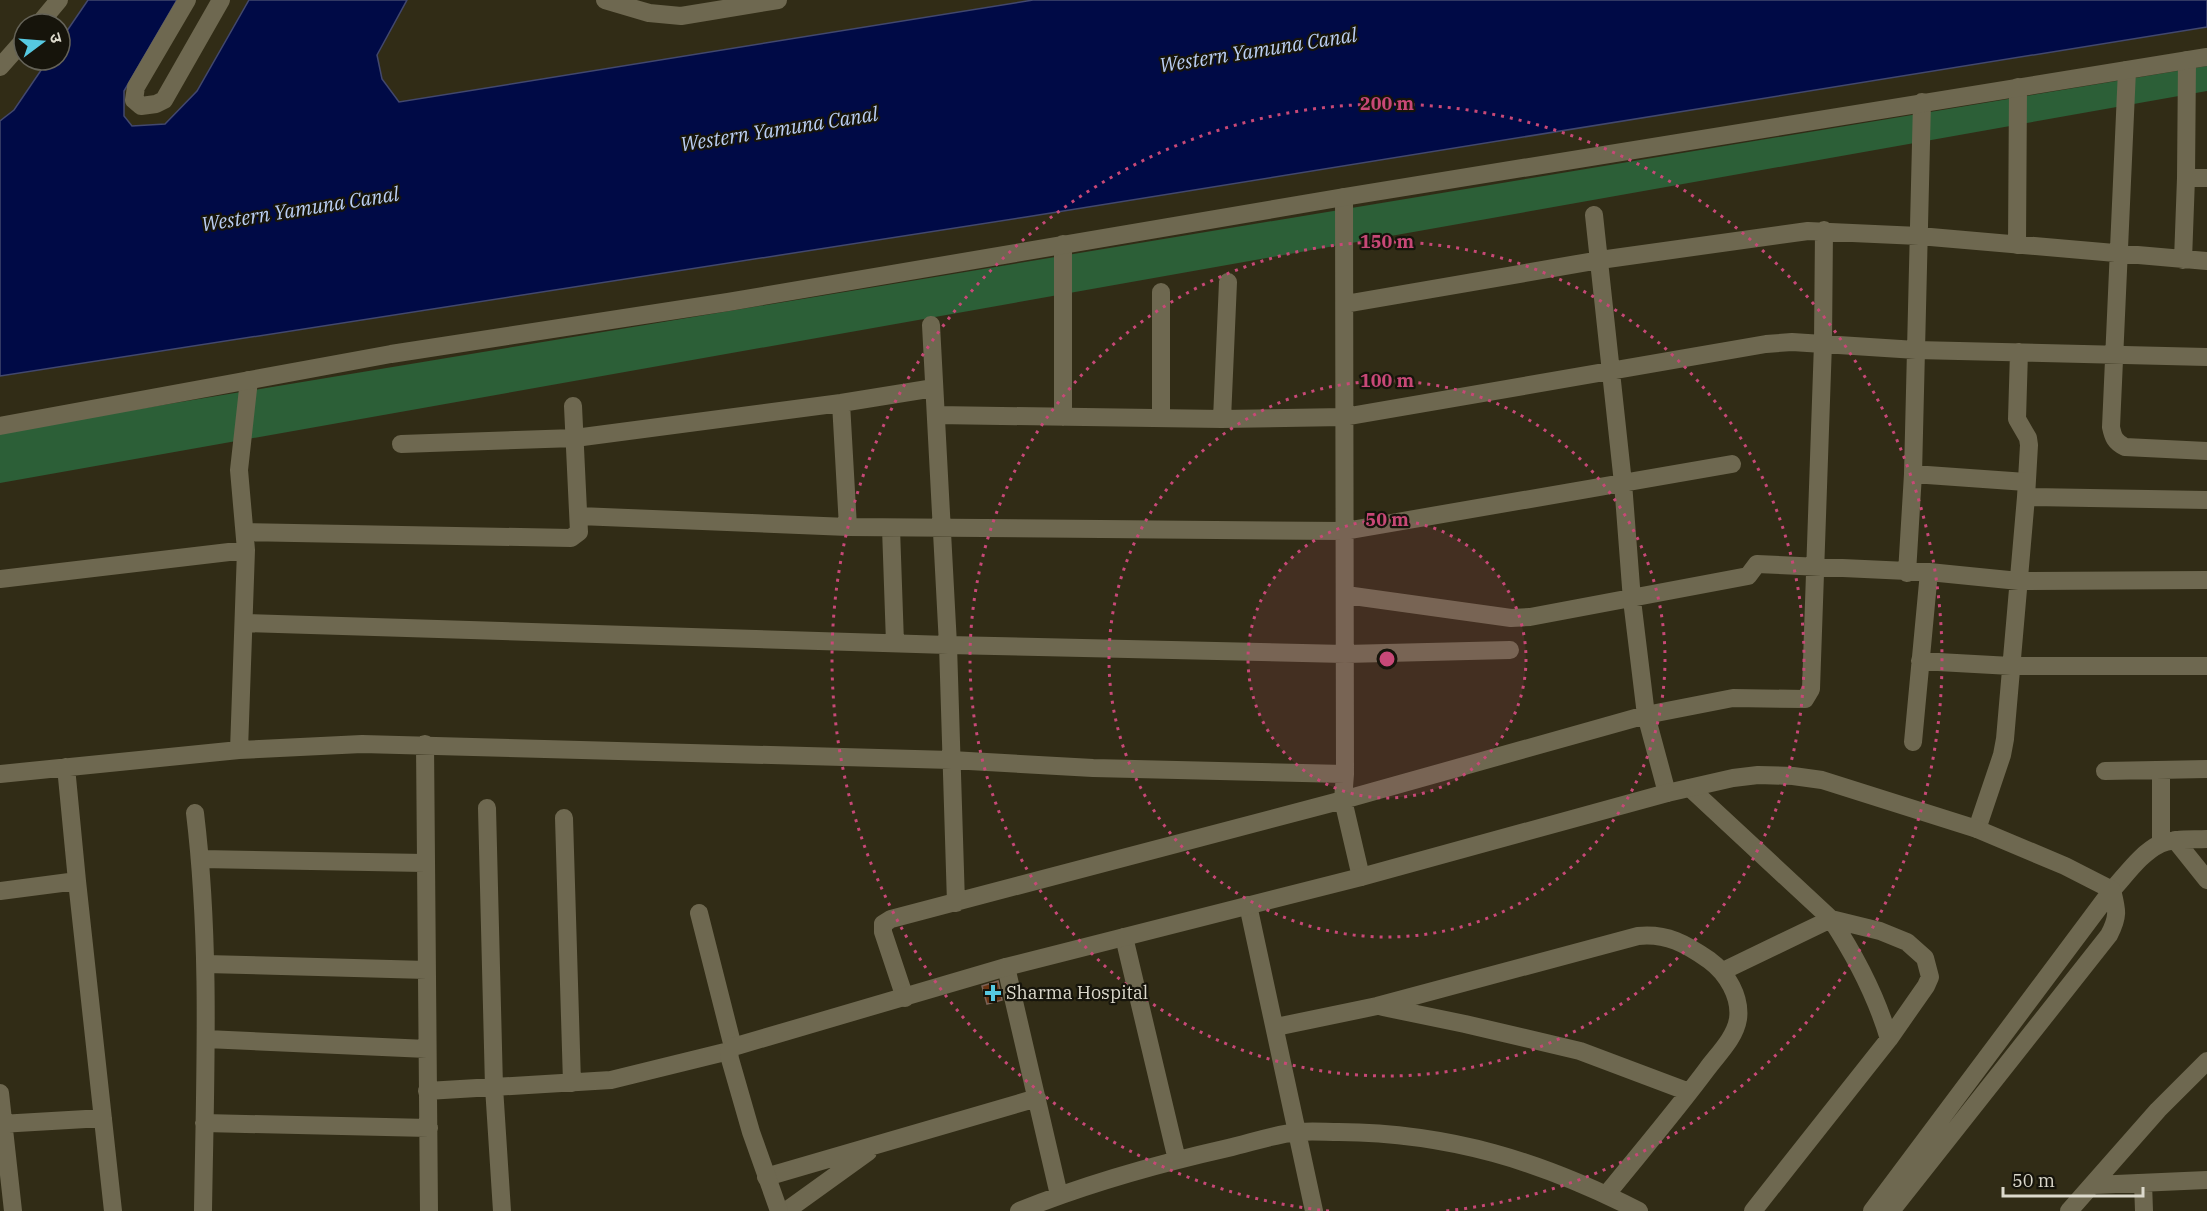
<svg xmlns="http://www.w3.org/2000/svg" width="2207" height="1211" font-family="'IBM Plex Serif','Noto Sans Devanagari',serif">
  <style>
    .green { fill: #2c5f37 }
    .water { fill: #000a46; stroke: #42486e; stroke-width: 1.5 }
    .building { fill: #6a3413; stroke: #7b6256; stroke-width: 1.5 }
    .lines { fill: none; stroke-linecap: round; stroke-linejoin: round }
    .minor { stroke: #6e6850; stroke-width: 18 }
    .tertiary { stroke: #6e6850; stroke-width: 18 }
    .ring { fill: none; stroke: #c84877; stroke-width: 3; stroke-dasharray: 3 6 }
    .poi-dot { fill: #56c9e1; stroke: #16140b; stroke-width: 2 }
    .labels { text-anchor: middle; stroke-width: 4.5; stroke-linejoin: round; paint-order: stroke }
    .poi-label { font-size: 18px; fill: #dcd9cc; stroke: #16140b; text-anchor: start }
    .water-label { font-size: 20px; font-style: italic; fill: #bbcff4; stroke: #16140b }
    .centre { fill: #c84877; stroke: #16140b; stroke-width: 3 }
    .ring-label { font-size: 18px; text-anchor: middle; font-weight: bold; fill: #c84877; stroke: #16140b; stroke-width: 4.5; stroke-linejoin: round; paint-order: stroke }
  </style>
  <rect width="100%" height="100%" fill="#312c16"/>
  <path class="green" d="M 2207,66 L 2207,91 L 0,483 L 0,432 Z"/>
  <path class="water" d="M 88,0 L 177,0 L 124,91 L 124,116 L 132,126 L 165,124 L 197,91 L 249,0 L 407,0 L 377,55 L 382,79 L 399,102 L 1033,0 L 2207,0 L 2207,27 L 1026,217 L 0,376 L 0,121 L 14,110 L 48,60 L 60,60 L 60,41 Z"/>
  <path class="building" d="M 998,981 L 1002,1000 L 987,1004 L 982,986 Z"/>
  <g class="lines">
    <path class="minor" d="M 187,0 L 136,87 L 134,100 L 141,106 L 156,104 L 164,100 L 221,0
      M 605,0 L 649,13 L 681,16 L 778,0
      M 39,24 L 59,0
      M 0,67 L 24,40
      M 2127,70 L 2111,427 C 2113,437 2115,442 2125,447 L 2207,451
      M 2186,178 L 2207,178
      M 1344,197 L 1345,774 L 1343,800 L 1361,877
      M 1594,215 L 1623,483 L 1632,600 L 1646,715 L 1667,793
      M 1063,244 L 1063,417
      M 2017,245 L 2018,87
      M 2183,260 L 2186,178 L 2187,60
      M 1345,304 L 1600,260 L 1808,231 L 1919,236 L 2207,261
      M 931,325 L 948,645 L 956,903
      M 841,403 L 848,527
      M 936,415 L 1222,419 L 1344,417 L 1766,344 L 1792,342 L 1916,350 L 2207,357
      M 1161,418 L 1161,292
      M 1222,419 L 1228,282
      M 401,444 L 575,438 L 841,403 L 934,388
      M 1913,474 L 2026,482
      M 2026,497 L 2207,500
      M 579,516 L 848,527 L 1345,531 L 1732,464
      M 891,528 L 895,643
      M 245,532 L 571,538 L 579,532 L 573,406
      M 1907,573 L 1913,474 L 1922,102
      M 0,579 L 246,550
      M 1346,595 L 1511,618 L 1530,617 L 1748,576 L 1757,564 L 1929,572 L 2019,581 L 2207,580
      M 244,623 L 948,645 L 1345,654 L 1510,650
      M 1920,661 L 2011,666 L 2207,666
      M 1913,742 L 1929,572
      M 425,744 L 429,1211
      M 239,750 L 246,550 L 239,470 L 249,380
      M 66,767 L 77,881 L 113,1211
      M 2105,771 L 2207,769
      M 0,774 L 239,750 L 362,744 L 951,760 L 1093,768 L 1345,774
      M 1690,788 L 1831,919 C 1856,957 1876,995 1889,1039 L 1753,1211
      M 487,808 L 494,1087 L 502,1211
      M 195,813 C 211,945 205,1078 203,1211
      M 564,818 L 572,1083
      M 1977,829 L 2002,755 L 2005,739 L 2026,497 L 2029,445 L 2028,438 L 2017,419 L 2019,352
      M 2175,840 L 2207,880
      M 2161,843 L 2161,770
      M 201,859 L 425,863
      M 2112,890 C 2126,875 2141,853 2160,844 C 2174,838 2192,840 2207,839
      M 0,891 L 77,881
      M 1248,905 L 1314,1211
      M 699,913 L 733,1047
      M 1124,937 L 1177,1160
      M 206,964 L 427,970
      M 1006,967 L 1059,1195
      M 1723,971 L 1831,919 L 1880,931 L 1907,942 L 1925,958 L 1930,977 L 1926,986 L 1889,1039
      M 905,998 L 883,932 L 883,924 L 891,919 L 1343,800 L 1646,715 L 1733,698 L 1805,699 L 1811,689 L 1823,343 L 1824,230
      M 1383,1007 L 1465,1024 L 1580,1051 L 1689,1092
      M 1276,1027 L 1377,1006 L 1638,936 C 1667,933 1686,944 1709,960 C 1727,973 1741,997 1738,1019 C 1735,1038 1718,1054 1707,1069 C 1675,1112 1640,1153 1606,1195
      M 206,1039 L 427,1049
      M 427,1091 L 611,1080 L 729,1051
      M 0,1093 L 13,1211
      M 204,1123 L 429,1128
      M 0,1124 L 103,1118
      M 766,1177 L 1037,1098
      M 2143,1183 L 2144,1211
      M 2093,1185 L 2207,1180
      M 786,1211 L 868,1152
      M 1019,1211 C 1086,1184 1157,1164 1228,1148 C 1250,1143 1275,1134 1298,1132 C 1312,1131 1326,1132 1339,1132 C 1450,1133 1541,1161 1639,1211
      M 2069,1211 L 2158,1110 L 2207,1061"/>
    <path class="tertiary" d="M 0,426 L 391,354 L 728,302 L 1344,197 L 2207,57
      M 779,1211 L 751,1132 L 730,1059 L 729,1051 L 733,1047 L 1006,967 L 1361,877 L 1667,793 L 1733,778 L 1758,775 L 1793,776 L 1822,780 L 1977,829 L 2065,866 L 2112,890 C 2117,910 2119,916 2109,935 L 1891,1211
      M 1872,1211 L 2112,890"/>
  </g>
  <circle cx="1387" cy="659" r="139" fill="#c84877" fill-opacity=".12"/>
  <g class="ring">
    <circle cx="1387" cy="659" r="139"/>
    <circle cx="1387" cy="659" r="278"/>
    <circle cx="1387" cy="659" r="417"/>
    <path d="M1329 1211A555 555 0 1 1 1445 1211"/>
  </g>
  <path class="poi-dot" d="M990 984h6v6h6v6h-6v6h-6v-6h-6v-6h6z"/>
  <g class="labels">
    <g class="poi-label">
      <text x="1006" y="999">Sharma Hospital</text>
    </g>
    <g class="water-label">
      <text transform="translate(1258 50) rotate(-9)" y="7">Western Yamuna Canal</text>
      <text transform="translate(779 129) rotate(-9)" y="7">Western Yamuna Canal</text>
      <text transform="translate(300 209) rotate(-9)" y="7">Western Yamuna Canal</text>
    </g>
  </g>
  <circle cx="1387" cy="659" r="9" class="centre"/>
  <g class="ring-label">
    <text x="1387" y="110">200 m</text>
    <text x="1387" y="248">150 m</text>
    <text x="1387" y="387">100 m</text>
    <text x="1387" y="526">50 m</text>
  </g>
  <g transform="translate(42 42) rotate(74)"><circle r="28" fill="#16140b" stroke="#656358" stroke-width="1.5"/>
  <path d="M0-4.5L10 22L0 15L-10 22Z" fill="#56c9e1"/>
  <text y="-9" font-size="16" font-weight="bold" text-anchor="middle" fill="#dcd9cc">उ</text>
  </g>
  <path d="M2003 1187v9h140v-9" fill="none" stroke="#dcd9cc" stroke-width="3"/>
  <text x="2012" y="1187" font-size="18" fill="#dcd9cc" stroke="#16140b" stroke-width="4.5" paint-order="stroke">50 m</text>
</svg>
